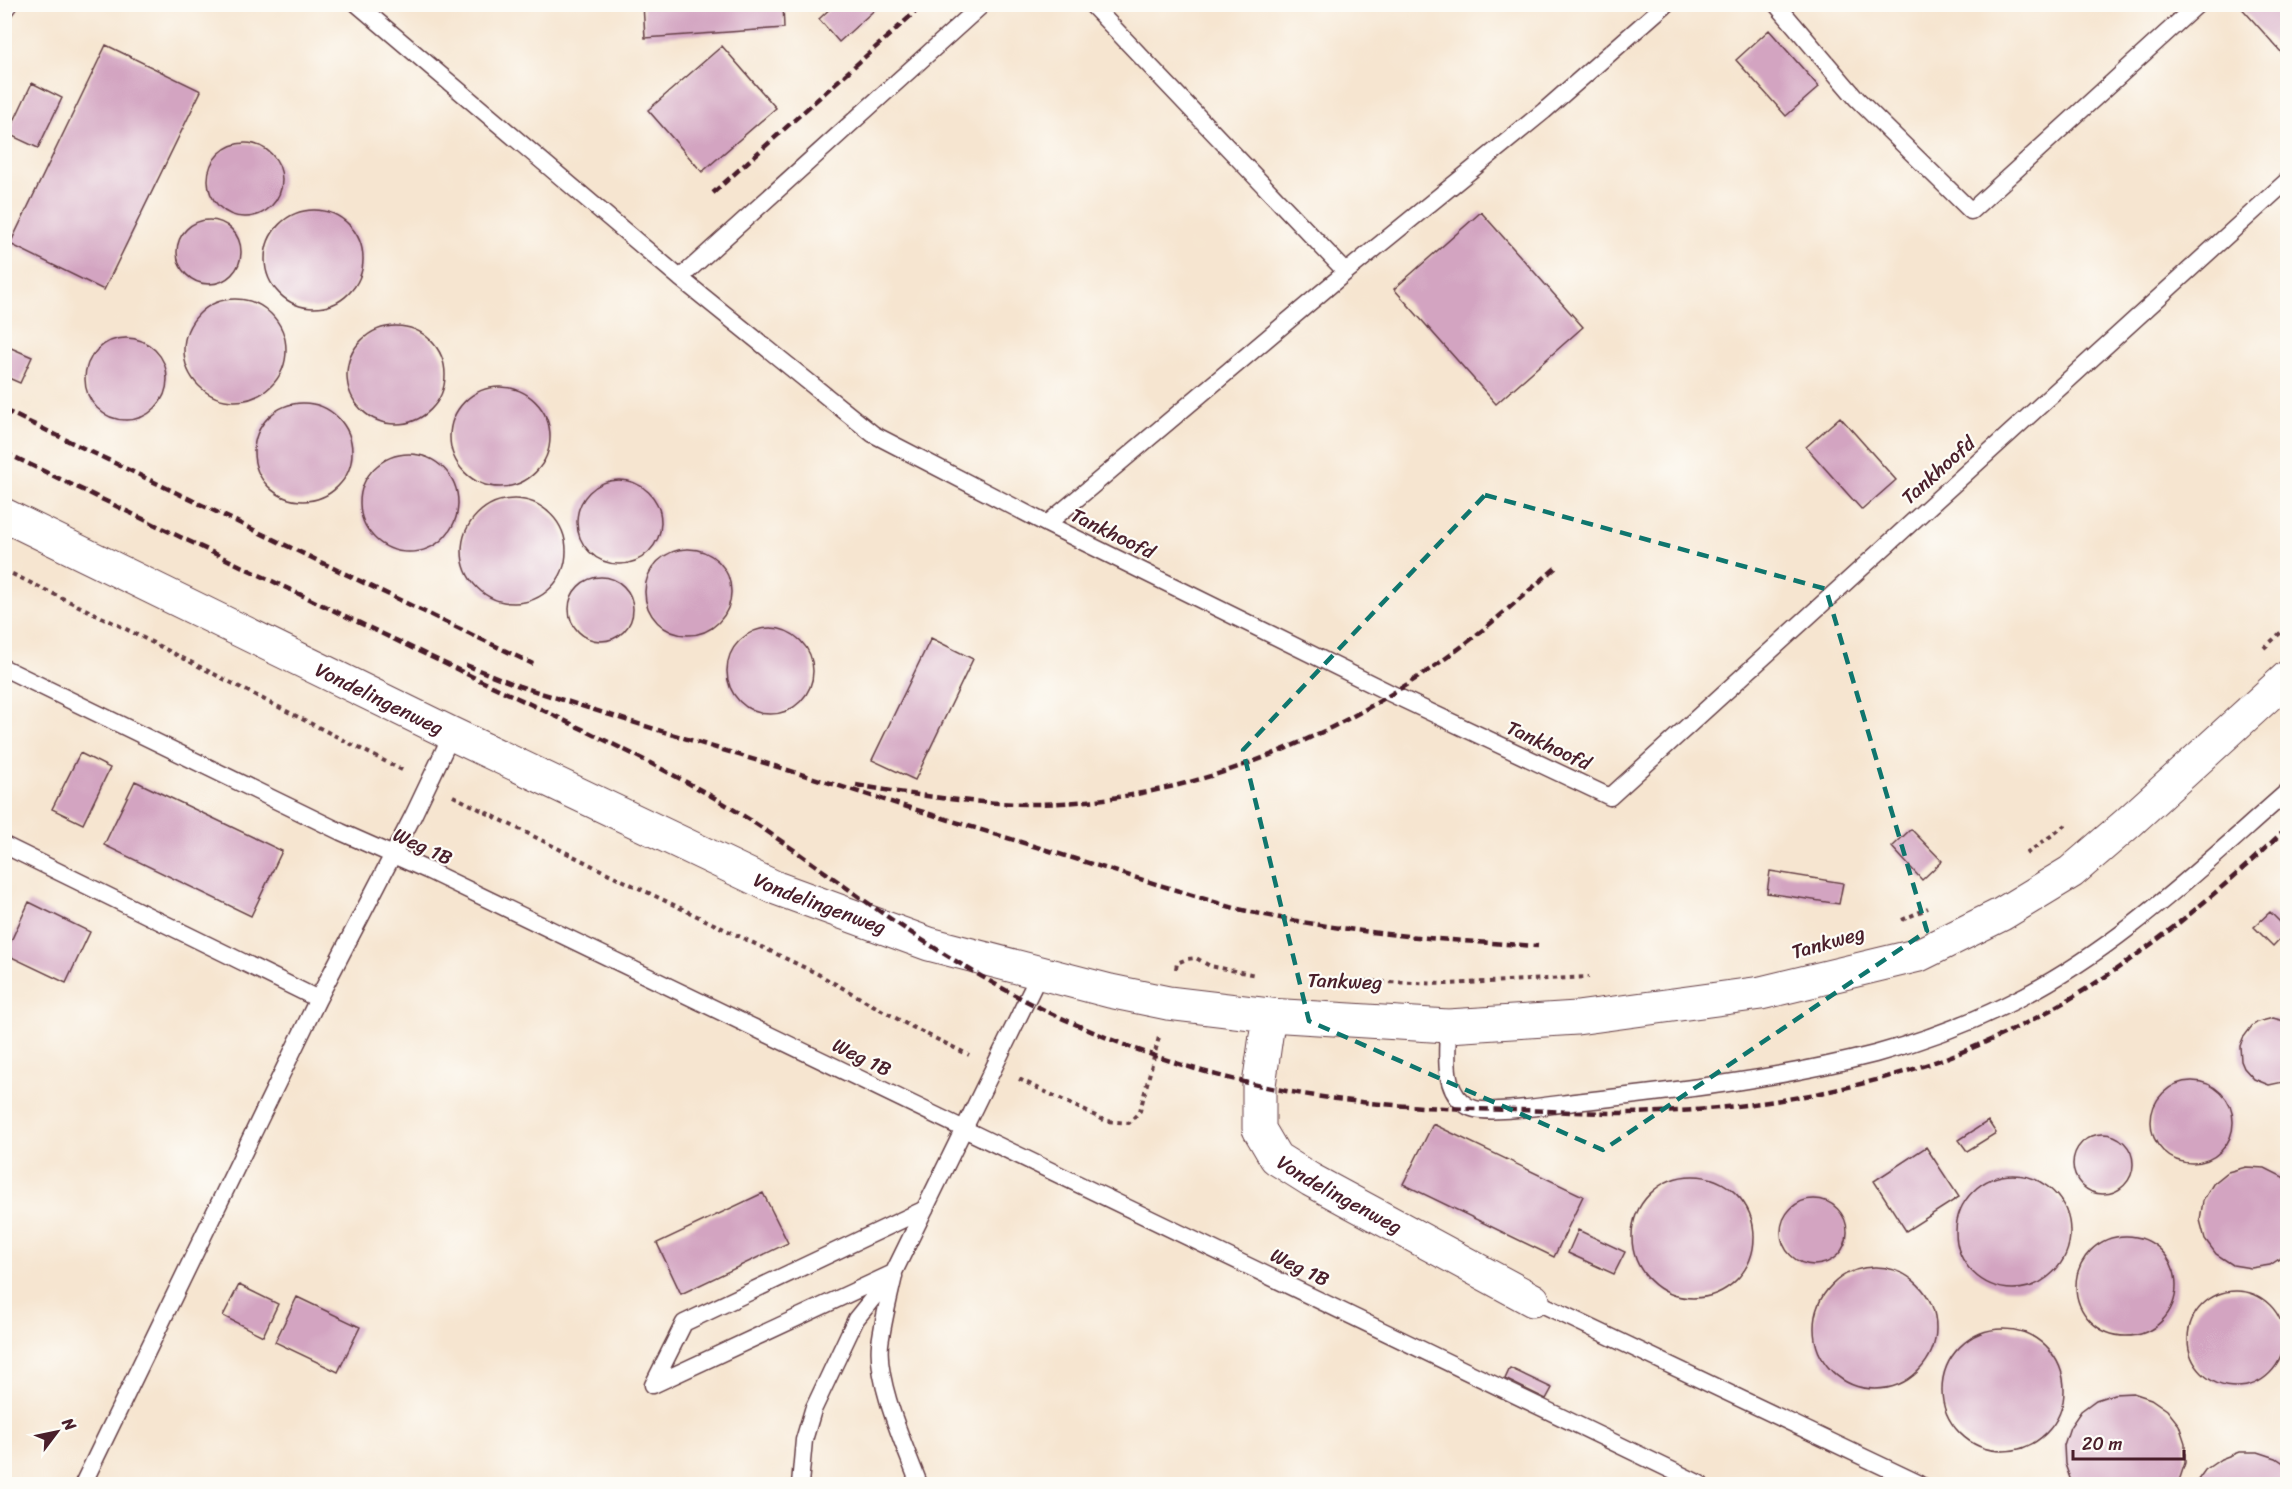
<svg xmlns="http://www.w3.org/2000/svg" width="2292" height="1489" font-family="Sriracha,sans-serif">
  <style>
    .building { fill: #d3a4c1 }
    .lines { fill: none; stroke-linecap: round; stroke-linejoin: round }
    .lane-casing { stroke: #643d44; stroke-width: 19 }
    .street-casing { stroke: #643d44; stroke-width: 35 }
    .path { stroke: #643d44; stroke-width: 4; stroke-dasharray: 4.5 4.5; stroke-linecap: butt }
    .lane { stroke: #fff; stroke-width: 16 }
    .street { stroke: #fff; stroke-width: 33 }
    .rail { stroke: #4a1f2b; stroke-width: 4.5; stroke-dasharray: 9 4.5; stroke-linecap: butt }
    .marked { fill: none; stroke: #0f766e; stroke-width: 4.5; stroke-dasharray: 12 8; stroke-linejoin: round }
    .labels { text-anchor: middle; stroke-width: 4.5; stroke-linejoin: round; paint-order: stroke }
    .street-label { font-size: 20px; fill: #4a1f2b; stroke: #fdfcf7 }
  </style>
  <rect width="100%" height="100%" fill="#fdfcf7"/>
  <filter id="ink" filterUnits="userSpaceOnUse"><feTurbulence type="fractalNoise" baseFrequency=".0167" numOctaves="2"/><feDisplacementMap in="SourceGraphic" scale="12" xChannelSelector="R" yChannelSelector="G"/><feConvolveMatrix kernelMatrix="1 2 1 2 8 2 1 2 1" color-interpolation-filters="sRGB"/></filter>
  <filter id="wash" filterUnits="userSpaceOnUse"><feTurbulence type="fractalNoise" baseFrequency=".008" numOctaves="4" result="noise"/><feDisplacementMap in="SourceGraphic" scale="24" xChannelSelector="R" yChannelSelector="G"/><feGaussianBlur stdDeviation="1.35" result="paint"/><feColorMatrix in="noise" values="0 0 0 0 0 0 0 0 0 0 0 0 0 0 0 0 0 1.4 0 .05"/><feComposite in="paint" operator="in"/></filter>
  <g filter="url(#wash)">
    <rect width="100%" height="100%" fill="#f6e5d0"/>
    <g id="blocks">
      <path class="building" d="M 643,4 L 783,4 L 784,28 L 645,38 Z
        M 835,4 L 881,4 L 839,42 L 819,19 Z
        M 2238,4 L 2288,4 L 2288,46 L 2281,52 Z
        M 1769,30 L 1819,87 L 1786,116 L 1736,60 Z
        M 106,45 L 201,91 L 104,290 L 10,244 Z
        M 722,46 L 776,108 L 702,172 L 648,110 Z
        M 32,83 L 62,98 L 38,148 L 8,134 L 14,122 L 11,121 L 13,118 L 15,119 Z
        M208 180a37 37 0 1 1 74 0a37 37 0 1 1-74 0Z
        M265 259a49 49 0 1 1 98 0a49 49 0 1 1-98 0Z
        M 1481,212 L 1583,327 L 1496,404 L 1394,289 Z
        M177 252a32 32 0 1 1 64 0a32 32 0 1 1-64 0Z
        M184 350a51 51 0 1 1 102 0a51 51 0 1 1-102 0Z
        M347 375a49 49 0 1 1 98 0a49 49 0 1 1-98 0Z
        M85 379a41 41 0 1 1 82 0a41 41 0 1 1-82 0Z
        M 4,345 L 32,357 L 20,383 L 4,376 Z
        M450 437a50 50 0 1 1 100 0a50 50 0 1 1-100 0Z
        M254 452a49 49 0 1 1 98 0a49 49 0 1 1-98 0Z
        M 1840,417 L 1896,480 L 1862,510 L 1806,447 Z
        M360 503a49 49 0 1 1 98 0a49 49 0 1 1-98 0Z
        M577 522a42 42 0 1 1 84 0a42 42 0 1 1-84 0Z
        M462 551a52 52 0 1 1 104 0a52 52 0 1 1-104 0Z
        M645 592a43 43 0 1 1 86 0a43 43 0 1 1-86 0Z
        M569 609a32 32 0 1 1 64 0a32 32 0 1 1-64 0Z
        M727 671a43 43 0 1 1 86 0a43 43 0 1 1-86 0Z
        M 931,638 L 973,659 L 915,780 L 872,760 Z
        M 80,753 L 110,768 L 83,824 L 52,809 Z
        M 135,781 L 282,851 L 251,916 L 104,845 Z
        M 1911,829 L 1942,861 L 1922,880 L 1892,847 Z
        M 1770,871 L 1843,883 L 1839,904 L 1767,893 Z
        M 29,902 L 90,932 L 66,983 L 5,954 Z
        M 2270,912 L 2288,930 L 2273,946 L 2254,927 Z
        M 2273,1018 L 2288,1022 L 2288,1081 L 2269,1085 L 2254,1079 L 2244,1068 L 2241,1061 L 2240,1046 L 2243,1038 L 2252,1026 L 2258,1022 Z
        M2151 1122a41 41 0 1 1 82 0a41 41 0 1 1-82 0Z
        M 1988,1121 L 1996,1133 L 1967,1151 L 1959,1140 Z
        M 1433,1124 L 1583,1196 L 1554,1257 L 1403,1184 Z
        M2073 1164a30 30 0 1 1 60 0a30 30 0 1 1-60 0Z
        M 1926,1147 L 1959,1197 L 1906,1231 L 1874,1181 Z
        M 2246,1167 L 2265,1168 L 2283,1177 L 2288,1182 L 2288,1253 L 2270,1265 L 2251,1268 L 2233,1265 L 2216,1254 L 2205,1239 L 2200,1220 L 2203,1201 L 2213,1184 L 2228,1172 Z
        M1956 1232a57 57 0 1 1 114 0a57 57 0 1 1-114 0Z
        M1632 1237a61 61 0 1 1 122 0a61 61 0 1 1-122 0Z
        M 763,1193 L 788,1243 L 681,1294 L 657,1243 Z
        M1781 1232a33 33 0 1 1 66 0a33 33 0 1 1-66 0Z
        M 1578,1230 L 1625,1252 L 1614,1274 L 1568,1253 Z
        M2076 1286a50 50 0 1 1 100 0a50 50 0 1 1-100 0Z
        M1814 1328a61 61 0 1 1 122 0a61 61 0 1 1-122 0Z
        M 239,1285 L 278,1304 L 263,1336 L 223,1316 Z
        M2188 1339a48 48 0 1 1 96 0a48 48 0 1 1-96 0Z
        M 297,1297 L 360,1327 L 338,1372 L 275,1342 Z
        M1942 1390a61 61 0 1 1 122 0a61 61 0 1 1-122 0Z
        M 1510,1368 L 1552,1388 L 1546,1399 L 1505,1379 Z
        M 2133,1393 L 2151,1399 L 2167,1410 L 2179,1425 L 2185,1443 L 2185,1463 L 2179,1481 L 2177,1484 L 2072,1484 L 2065,1464 L 2064,1445 L 2070,1427 L 2081,1411 L 2096,1400 L 2114,1394 Z
        M 2239,1452 L 2258,1452 L 2276,1458 L 2288,1466 L 2288,1484 L 2195,1484 L 2205,1470 L 2221,1459 Z"/>
    </g>
  </g>
  <g filter="url(#ink)">
    <use href="#blocks" fill-opacity="0" stroke="#643d44" stroke-width="1.5"/>
    <g class="lines">
      <g class="lane-casing">
        <path id="lane" d="M 357,4 L 680,278 L 983,4
          M 1091,4 L 1346,272
          M 1776,4 L 1857,99 L 1971,211 L 2198,4
          M 4,11 L 9,4
          M 680,278 L 873,434 L 1047,524 L 1392,694 L 1610,797 L 2288,180
          M 1047,524 L 1346,272 L 1544,111 L 1666,4
          M 4,668 L 341,832 L 427,870 L 1700,1484
          M 4,845 L 318,999
          M 1448,1026 C 1448,1050 1442,1085 1462,1102 C 1465,1105 1471,1108 1475,1109 C 1496,1114 1551,1105 1575,1102 C 1676,1091 1777,1079 1875,1054 C 1919,1042 1965,1025 2006,1005 C 2113,954 2200,868 2288,791
          M 894,1276 C 889,1298 883,1321 880,1344 C 876,1384 905,1446 919,1484
          M 1533,1300 L 1920,1484
          M 653,1385 L 684,1323 L 925,1209
          M 653,1385 L 891,1274
          M 83,1484 L 318,999 L 413,816 L 452,734
          M 800,1484 L 804,1440 L 813,1410 L 856,1319 L 894,1272 L 1040,973"/>
      </g>
      <g class="street-casing">
        <g id="street">
          <path id="s1" d="M 4,515 L 452,734 L 776,888 L 929,944 L 1110,991 L 1168,1003 L 1269,1015 L 1259,1085 L 1259,1129 L 1276,1158 L 1311,1180 L 1533,1300"/>
          <path d="M 1269,1015 L 1448,1026 L 1577,1018 L 1761,993 L 1919,955 L 2002,914 L 2071,872 L 2128,823 L 2288,677"/>
        </g>
      </g>
      <path class="path" d="M 4,570 L 118,625 L 404,771
        M 2264,648 L 2288,626
        M 453,796 L 603,871 L 816,973 L 910,1026 L 969,1055
        M 2026,854 L 2066,825
        M 1902,920 L 1928,908
        M 1176,969 L 1177,963 L 1187,959 L 1196,958 L 1210,966 L 1256,975
        M 1354,981 L 1446,984 L 1589,977
        M 1019,1079 L 1106,1121 L 1129,1123 L 1140,1111 L 1159,1037"/>
      <use href="#lane" class="lane"/>
      <use href="#street" class="street"/>
      <path class="rail" d="M 713,193 L 924,4
        M 4,410 L 533,664
        M 4,452 C 145,520 286,588 427,655 C 514,697 603,737 688,783 C 774,829 848,893 930,945 C 977,975 1024,1002 1075,1024 C 1154,1060 1242,1086 1329,1098 C 1392,1107 1455,1109 1519,1110 C 1552,1111 1586,1113 1620,1113 C 1753,1112 1893,1088 2014,1029 C 2117,979 2204,906 2288,827
        M 466,665 L 519,686 L 629,721 L 1234,908 C 1334,932 1437,940 1538,946
        M 856,785 C 914,795 973,804 1032,804 C 1179,803 1320,746 1439,663 C 1481,634 1520,598 1559,565"/>
    </g>
  </g>
  <path class="marked" d="M 1485,495 L 1826,589 L 1927,931 L 1603,1150 L 1309,1021 L 1243,750 Z"/>
  <g class="labels">
    <g class="street-label">
      <text transform="translate(1938 470) rotate(-42)" y="7">Tankhoofd</text>
      <text transform="translate(1113 533) rotate(26)" y="7">Tankhoofd</text>
      <text dy="7" stroke="none"><textPath href="#s1" startOffset="418">Vondelingenweg</textPath></text>
      <text transform="translate(1549 745) rotate(25)" y="7">Tankhoofd</text>
      <text transform="translate(423 846) rotate(25)" y="7">Weg 1B</text>
      <text dy="7" stroke="none"><textPath href="#s1" startOffset="904">Vondelingenweg</textPath></text>
      <text transform="translate(1828 942) rotate(-16)" y="7">Tankweg</text>
      <text transform="translate(1345 981) rotate(2)" y="7">Tankweg</text>
      <text transform="translate(862 1057) rotate(26)" y="7">Weg 1B</text>
      <text dy="7" stroke="none"><textPath href="#s1" startOffset="1590">Vondelingenweg</textPath></text>
      <text transform="translate(1300 1267) rotate(26)" y="7">Weg 1B</text>
    </g>
  </g>
  <rect width="2292" height="1489" fill="none" stroke="#fdfcf7" stroke-width="24"/>
  <g transform="translate(57 1432) rotate(58)" stroke="#fdfcf7" stroke-width="4.5" paint-order="stroke">
  <path d="M0-4.5L10 22L0 15L-10 22Z" fill="#4a1f2b"/>
  <text y="-9" font-size="16" font-weight="bold" text-anchor="middle" fill="#4a1f2b">N</text>
  </g>
  <path d="M2073 1450v9h111v-9" fill="none" stroke="#4a1f2b" stroke-width="3"/>
  <text x="2082" y="1450" font-size="18" fill="#4a1f2b" stroke="#fdfcf7" stroke-width="4.5" paint-order="stroke">20 m</text>
</svg>
